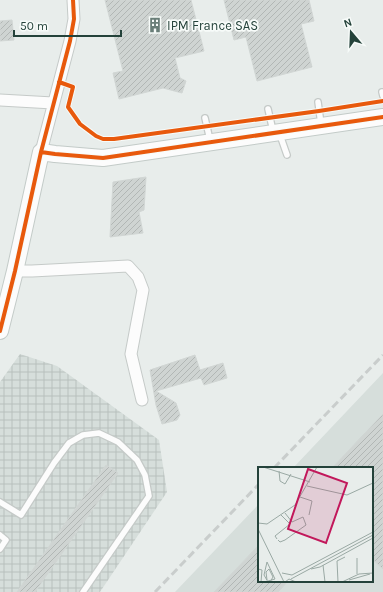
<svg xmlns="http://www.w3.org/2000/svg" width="383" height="592" font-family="Karla,sans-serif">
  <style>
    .built { fill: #d6dedb }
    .industrial { fill: url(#industrial-grid) }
    .building { fill: url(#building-hatch); stroke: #d1d6d4 }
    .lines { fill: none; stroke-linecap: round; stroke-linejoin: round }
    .lane-casing { stroke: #c5cac8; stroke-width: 8 }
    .street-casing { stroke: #c5cac8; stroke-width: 13 }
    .secondary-casing { stroke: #c3cbc8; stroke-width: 18 }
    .lane { stroke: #fcfcfc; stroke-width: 5.5 }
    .street { stroke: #fcfcfc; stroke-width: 11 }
    .secondary { stroke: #fcfcfc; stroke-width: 16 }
    .rail { stroke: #c9cdcc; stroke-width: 3; stroke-dasharray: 8 4; stroke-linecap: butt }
    .cycleway-casing { stroke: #f7fbf9; stroke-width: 6 }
    .cycleway { stroke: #e8590c; stroke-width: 4 }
    .labels { text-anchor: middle; stroke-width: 3.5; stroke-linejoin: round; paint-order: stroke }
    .poi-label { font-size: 13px; fill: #24423a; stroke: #f7fbf9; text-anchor: start }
    .inset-road { fill: none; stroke: #9aa9a4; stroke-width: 1 }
    .view { fill: #c2185b; fill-opacity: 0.15; stroke: #c2185b; stroke-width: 2 }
    .inset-edge { fill: none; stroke: #24423a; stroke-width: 2 }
  </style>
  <defs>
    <pattern id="industrial-grid" width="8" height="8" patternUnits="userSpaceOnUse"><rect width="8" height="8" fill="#d6dedb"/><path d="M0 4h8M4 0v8" fill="none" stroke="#b8c0bd"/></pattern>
    <pattern id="building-hatch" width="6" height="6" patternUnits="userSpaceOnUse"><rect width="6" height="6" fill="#cfd4d2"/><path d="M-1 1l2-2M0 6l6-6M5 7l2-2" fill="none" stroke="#b2b7b5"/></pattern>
  </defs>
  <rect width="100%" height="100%" fill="#e8edeb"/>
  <path class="built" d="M 383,373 L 383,592 L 175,592 L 259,504 L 259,581 L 372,581 L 372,468 L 293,468 Z"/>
  <path class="industrial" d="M 20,354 L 57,366 L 159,440 L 167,492 L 100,592 L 0,592 L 0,382 Z"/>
  <path class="building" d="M 105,0 L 191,0 L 204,51 L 175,58 L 180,78 L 186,81 L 182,93 L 163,88 L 119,99 L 113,73 L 123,71 Z
    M 224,0 L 309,0 L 314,21 L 301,24 L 312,67 L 257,81 L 246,37 L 234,40 Z
    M 12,20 L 14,40 L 0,41 L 0,21 Z
    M 146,177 L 144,210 L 139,212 L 143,233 L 110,237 L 113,182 Z
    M 195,355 L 200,370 L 223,363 L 227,378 L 204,385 L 201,378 L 156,391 L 176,403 L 180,415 L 177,420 L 162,424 L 156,405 L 150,370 Z
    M 383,414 L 383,569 L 372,559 L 372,468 L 332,468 Z
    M 106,465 L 118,473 L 35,592 L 17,592 Z
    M 259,545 L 259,581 L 288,581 L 278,592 L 214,592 Z"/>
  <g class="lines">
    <g class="lane-casing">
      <path id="lane" d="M 382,92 L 383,96
        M 318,102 L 321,124
        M 268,109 L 273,131
        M 205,118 L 210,140
        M 280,135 L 287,155
        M 0,502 L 21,515 L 54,463 L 69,443 L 83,435 L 99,433 L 118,442 L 137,460 L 145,475 L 149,496 L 83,592
        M 0,535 L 6,540 L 0,549"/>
    </g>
    <g class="street-casing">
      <path id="street" d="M 0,100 L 53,103
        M 41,152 L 70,41 L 74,19 L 73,0
        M 15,271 L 32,271 L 128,266 L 138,277 L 143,290 L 131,354 L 142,400"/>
    </g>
    <g class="secondary-casing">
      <path id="secondary" d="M 0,331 L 15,271 L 41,152 L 55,154 L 103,158 L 383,117"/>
    </g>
    <use href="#lane" class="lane"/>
    <use href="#street" class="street"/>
    <use href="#secondary" class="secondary"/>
    <path class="rail" d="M 274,468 L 383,355
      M 155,592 L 259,484"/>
    <g class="cycleway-casing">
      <path id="cycleway" d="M 59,82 L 73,87 L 68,107 L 80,124 L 96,136 L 103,139 L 114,139 L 319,111 L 383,101
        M 41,152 L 55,154 L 103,158 L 383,117
        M 0,331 L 15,271 L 41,152 L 70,41 L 74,19 L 73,0"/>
    </g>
    <use href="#cycleway" class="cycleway"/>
  </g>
  <defs>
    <g id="building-bare" transform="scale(1.2)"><path d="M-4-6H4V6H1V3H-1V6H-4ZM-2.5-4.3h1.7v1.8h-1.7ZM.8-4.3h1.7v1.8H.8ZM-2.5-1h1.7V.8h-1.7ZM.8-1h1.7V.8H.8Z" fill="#697e78" stroke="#f7fbf9" stroke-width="2.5" paint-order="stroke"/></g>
  </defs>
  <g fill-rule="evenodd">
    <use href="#building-bare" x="155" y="25"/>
  </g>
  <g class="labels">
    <g class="poi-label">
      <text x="167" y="30">IPM France SAS</text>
    </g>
  </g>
  <g transform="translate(258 467)">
    <rect width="115" height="115" fill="#e8edeb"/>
    <path class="inset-road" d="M 5,0 L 52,15M 21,4 L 22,14 L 27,17 L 33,7M 49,19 L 89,28 L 115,16M 42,30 L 54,34 L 51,48M 0,56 L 9,57 L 37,38 L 59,0M 0,62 L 26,115M 19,72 L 17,69 L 32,57 L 23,48M 20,73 L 22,75 L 27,73 L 48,58 L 45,50 L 34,55 L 27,46M 99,91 L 99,107M 65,98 L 67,115M 53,102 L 62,100 L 115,71M 0,105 L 0,102 L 4,103 L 3,115M 24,106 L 34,108 L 115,65M 33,112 L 115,68M 9,113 L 8,105 L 11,102 L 15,110 L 12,115M 91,113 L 112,107M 10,114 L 17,112 L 9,95 L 6,108 L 10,115M 27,115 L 31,112 L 38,115M 80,115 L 79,94 L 87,90M 84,115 L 101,107 L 115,106"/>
    <path class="view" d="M 50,2 L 89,16 L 68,76 L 30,62 Z"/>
    <rect width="115" height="115" class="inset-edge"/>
  </g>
  <g transform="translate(351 32) rotate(341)" stroke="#f7fbf9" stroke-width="3" paint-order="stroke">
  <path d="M0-3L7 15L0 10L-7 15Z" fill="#24423a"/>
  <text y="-6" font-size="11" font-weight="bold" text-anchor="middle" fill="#24423a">N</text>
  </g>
  <path d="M14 30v6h107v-6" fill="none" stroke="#24423a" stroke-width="2"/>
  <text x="20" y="30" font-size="12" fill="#24423a" stroke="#f7fbf9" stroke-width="3" paint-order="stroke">50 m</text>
</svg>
